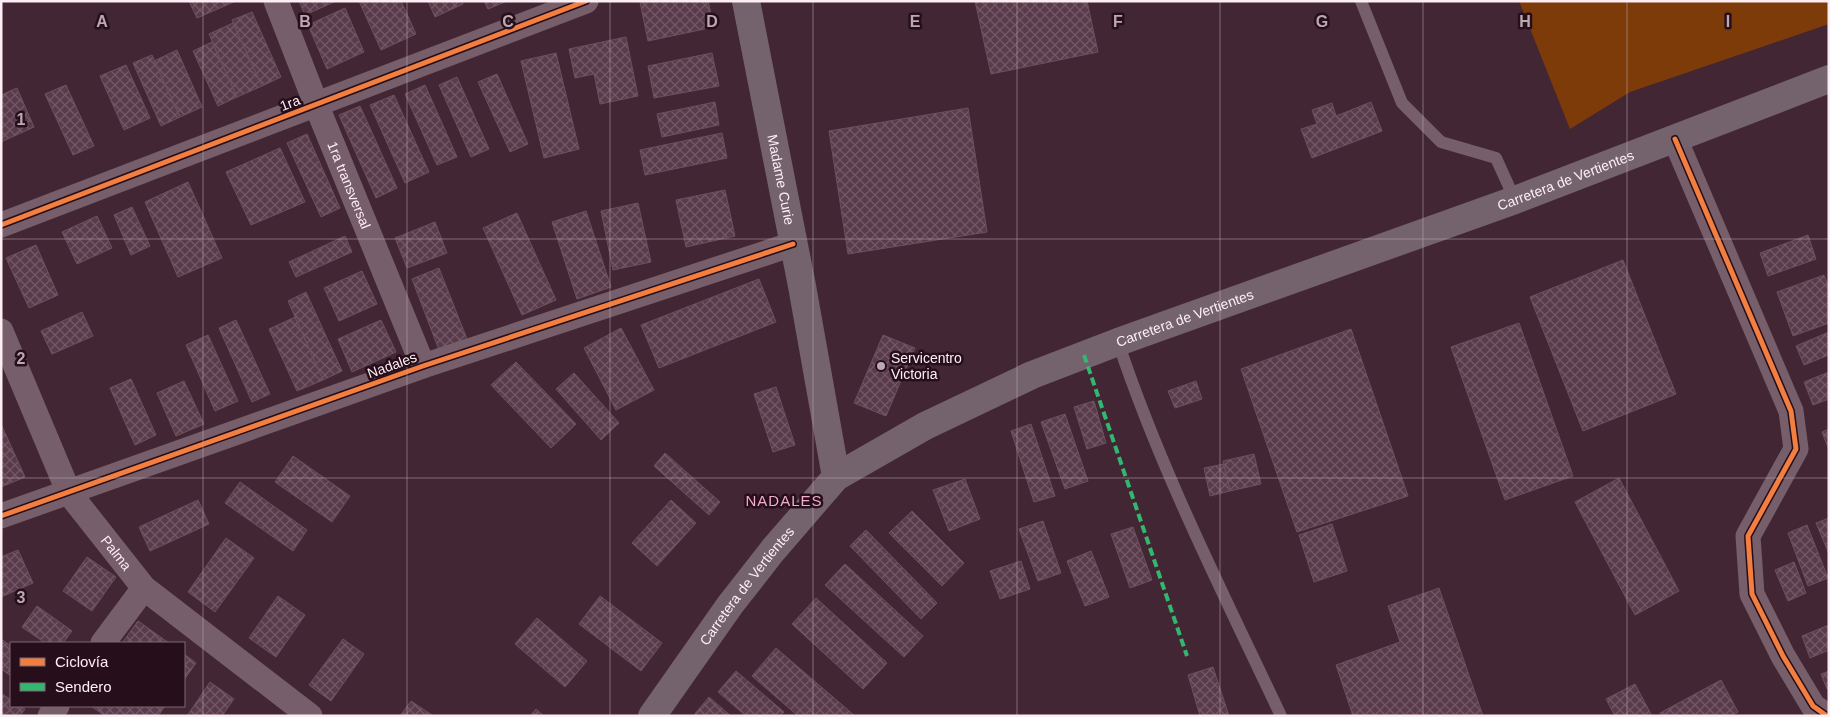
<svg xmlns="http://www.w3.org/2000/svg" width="1830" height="717" font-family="Helvetica,sans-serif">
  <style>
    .grass { fill: #7c3b09 }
    .building { fill: url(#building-cross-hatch); stroke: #6a515d }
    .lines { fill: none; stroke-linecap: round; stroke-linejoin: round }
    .lane { stroke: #765e6a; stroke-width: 12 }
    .street { stroke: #765e6a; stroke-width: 25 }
    .secondary { stroke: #74626d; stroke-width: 28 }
    .quiet { stroke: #33b770; stroke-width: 4; stroke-dasharray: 8 4; stroke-linecap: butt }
    .cycleway-casing { stroke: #260e1a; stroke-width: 8 }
    .cycleway { stroke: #f27e40; stroke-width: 5 }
    .grid { fill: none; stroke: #bca8b1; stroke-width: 1; stroke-opacity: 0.55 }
    .poi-dot { fill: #bca8b1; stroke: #260e1a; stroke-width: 2 }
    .labels { text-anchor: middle; stroke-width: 5; stroke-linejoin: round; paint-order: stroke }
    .street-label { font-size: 14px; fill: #fdeef4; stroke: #260e1a }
    .poi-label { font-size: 14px; fill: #fdeef4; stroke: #260e1a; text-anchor: start }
    .neighbourhood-label { font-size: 15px; letter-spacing: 1px; fill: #f1adca; stroke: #260e1a }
    .grid-label { font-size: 16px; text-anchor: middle; font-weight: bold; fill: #bca8b1; stroke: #260e1a; stroke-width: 5; stroke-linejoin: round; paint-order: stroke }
  </style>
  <defs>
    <pattern id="building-cross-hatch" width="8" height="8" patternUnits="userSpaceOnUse" patternTransform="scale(1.25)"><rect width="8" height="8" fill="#5a3b4b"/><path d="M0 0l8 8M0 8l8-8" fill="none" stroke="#735866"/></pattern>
  </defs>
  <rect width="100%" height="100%" fill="#422634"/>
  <path class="grass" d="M 1519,1 L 1829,1 L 1829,24 L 1630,92 L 1570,129 Z"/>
  <path class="building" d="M 189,1 L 236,1 L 197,18 Z
    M 299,1 L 334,1 L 334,2 L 305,15 Z
    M 359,1 L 401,1 L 416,34 L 381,50 Z
    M 428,1 L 462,1 L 463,4 L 435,17 Z
    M 484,1 L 505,1 L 505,2 L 488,9 Z
    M 708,1 L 714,27 L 648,41 L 640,2 Z
    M 975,1 L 1087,1 L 1098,52 L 991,74 Z
    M 345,8 L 364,52 L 327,69 L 308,25 Z
    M 252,12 L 281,77 L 262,86 L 232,20 Z
    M 233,23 L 262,86 L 237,97 L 209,34 Z
    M 626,37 L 638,96 L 600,104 L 594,74 L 575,78 L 569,49 Z
    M 212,42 L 237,97 L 218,106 L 193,51 Z
    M 177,50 L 202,107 L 180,117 L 154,61 Z
    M 556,53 L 579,149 L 544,158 L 521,61 Z
    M 712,53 L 719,86 L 654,98 L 648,66 Z
    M 152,55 L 180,117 L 161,126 L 133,63 Z
    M 126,65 L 150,118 L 124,130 L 100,76 Z
    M 497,74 L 528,144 L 510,152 L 478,82 Z
    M 457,77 L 489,149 L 471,157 L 439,85 Z
    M 66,85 L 94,146 L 73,155 L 45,94 Z
    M 425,85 L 457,157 L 437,165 L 405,94 Z
    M 17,88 L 34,127 L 1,142 L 1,95 Z
    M 394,95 L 429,172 L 405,183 L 370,105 Z
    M 715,102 L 719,125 L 662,137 L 657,114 Z
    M 1371,102 L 1382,131 L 1312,158 L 1301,129 L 1317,124 L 1312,110 L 1332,103 L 1336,116 Z
    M 360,106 L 397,188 L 376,198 L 339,115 Z
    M 968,108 L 987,232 L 848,254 L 829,131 Z
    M 722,133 L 727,158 L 645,175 L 640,150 Z
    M 307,134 L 340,208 L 321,217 L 287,143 Z
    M 280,148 L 305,202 L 251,225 L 226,172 Z
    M 188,182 L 222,258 L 178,277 L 145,202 Z
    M 725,190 L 735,236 L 686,247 L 676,200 Z
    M 638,203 L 651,262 L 613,270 L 601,211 Z
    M 132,207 L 150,246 L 131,255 L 114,215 Z
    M 586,211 L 611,287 L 577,299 L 552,222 Z
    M 517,213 L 556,300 L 522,315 L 483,228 Z
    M 97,216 L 112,248 L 77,264 L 62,232 Z
    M 435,222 L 447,253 L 407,268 L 395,238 Z
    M 1808,235 L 1816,259 L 1768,276 L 1760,253 Z
    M 345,236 L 352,252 L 296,277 L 289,262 Z
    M 36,245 L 58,295 L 29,308 L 6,258 Z
    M 1623,260 L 1676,394 L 1583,431 L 1530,297 Z
    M 439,268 L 467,339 L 439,350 L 412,279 Z
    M 362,271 L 377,304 L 339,321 L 324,288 Z
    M 1824,275 L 1829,288 L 1829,323 L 1793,336 L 1777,292 Z
    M 759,279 L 776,322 L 659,368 L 641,325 Z
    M 306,292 L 342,371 L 323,380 L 288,301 Z
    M 82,312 L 93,336 L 52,354 L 41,331 Z
    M 295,317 L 323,380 L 297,391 L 269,329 Z
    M 236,320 L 270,394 L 252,402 L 219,328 Z
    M 381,320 L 396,352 L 352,372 L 338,339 Z
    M 1519,323 L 1573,476 L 1505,500 L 1451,347 Z
    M 621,328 L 654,390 L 616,410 L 584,348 Z
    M 1351,329 L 1408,496 L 1297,532 L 1241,369 Z
    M 1829,332 L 1829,355 L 1804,365 L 1796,346 Z
    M 208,335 L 238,401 L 215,411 L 186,345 Z
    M 883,335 L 915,348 L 886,416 L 854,403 Z
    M 516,362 L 576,424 L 551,448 L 491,385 Z
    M 1829,372 L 1829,399 L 1813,405 L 1804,382 Z
    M 574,373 L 619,423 L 601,440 L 556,389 Z
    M 131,379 L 156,435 L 135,445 L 110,388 Z
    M 184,381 L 204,424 L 176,436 L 157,393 Z
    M 1196,381 L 1202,399 L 1175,408 L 1168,391 Z
    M 776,387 L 795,445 L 773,452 L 754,394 Z
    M 1094,401 L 1106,443 L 1087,449 L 1074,407 Z
    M 1065,414 L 1088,481 L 1065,489 L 1041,422 Z
    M 1,424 L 25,477 L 1,487 Z
    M 1031,424 L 1055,496 L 1034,502 L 1011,431 Z
    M 1829,429 L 1829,450 L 1822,432 Z
    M 665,453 L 720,502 L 709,515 L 654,466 Z
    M 1254,454 L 1261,484 L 1230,491 L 1223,461 Z
    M 293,456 L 350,496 L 332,522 L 275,482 Z
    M 1224,464 L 1230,491 L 1210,496 L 1204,468 Z
    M 1619,478 L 1679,591 L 1635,615 L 1575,502 Z
    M 965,479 L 980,519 L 949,531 L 933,490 Z
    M 240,482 L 307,530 L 293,551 L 225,503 Z
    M 198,500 L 209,524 L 150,551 L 139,527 Z
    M 671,500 L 696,523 L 657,566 L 632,543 Z
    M 912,511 L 964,563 L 942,586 L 889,533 Z
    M 1829,518 L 1829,554 L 1816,523 Z
    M 1043,521 L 1061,573 L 1038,581 L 1019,529 Z
    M 1332,524 L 1347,571 L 1314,582 L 1299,535 Z
    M 1807,525 L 1828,578 L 1808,586 L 1788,533 Z
    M 1133,527 L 1152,580 L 1130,588 L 1111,534 Z
    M 866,530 L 937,603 L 921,619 L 850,546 Z
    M 226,538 L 254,558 L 215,612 L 188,592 Z
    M 18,550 L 33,583 L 1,597 L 1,557 Z
    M 1091,551 L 1109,597 L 1085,606 L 1067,561 Z
    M 87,557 L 116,577 L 92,611 L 63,591 Z
    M 1021,561 L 1030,589 L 1000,599 L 990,571 Z
    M 1794,562 L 1806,593 L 1788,601 L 1775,570 Z
    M 845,564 L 923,636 L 904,657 L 825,585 Z
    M 1439,588 L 1483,716 L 1353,716 L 1336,665 L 1400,642 L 1388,606 Z
    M 278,596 L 305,615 L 276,657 L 249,638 Z
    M 600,596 L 662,643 L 641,671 L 579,624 Z
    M 816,598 L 887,663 L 863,689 L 792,624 Z
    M 37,606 L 72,631 L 63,643 L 45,643 L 22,627 Z
    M 537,618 L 587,661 L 565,687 L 515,644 Z
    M 138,621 L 169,643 L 122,643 Z
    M 1829,625 L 1829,650 L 1810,658 L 1802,636 Z
    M 1,639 L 11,646 L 11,676 L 1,669 Z
    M 343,639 L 364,654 L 331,701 L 309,685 Z
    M 776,648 L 855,716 L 798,716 L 752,676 Z
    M 184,654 L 196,663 L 184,680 Z
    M 1213,667 L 1229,716 L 1200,716 L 1188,675 Z
    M 736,671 L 784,712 L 780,716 L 746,716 L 718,692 Z
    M 1829,671 L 1829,689 L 1827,689 L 1821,674 Z
    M 1721,680 L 1738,712 L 1730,716 L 1661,716 L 1660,713 Z
    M 210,682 L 234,699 L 222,716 L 187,716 Z
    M 1635,684 L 1652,716 L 1615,716 L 1606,699 Z
    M 1,693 L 11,700 L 11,706 L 19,706 L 25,709 L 20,716 L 1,716 Z
    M 709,697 L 731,716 L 693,716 Z
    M 411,701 L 432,715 L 400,716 Z
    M 91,706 L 165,706 L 158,716 L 105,716 Z
    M 536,709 L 544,716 L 530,716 Z"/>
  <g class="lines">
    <path class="lane" d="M 1361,1 L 1402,103 L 1441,142 L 1496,158 L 1515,200
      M 1118,342 C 1161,471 1223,593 1281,716"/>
    <g class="street">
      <path id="s1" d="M 276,1 L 316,104 L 423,366"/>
      <path d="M 1675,139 L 1791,411 L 1796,449 L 1748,536 L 1752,594 L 1783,656 L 1813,706 L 1827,716"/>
      <path d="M 1,225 L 586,1"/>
      <path id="s2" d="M 1,331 L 69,493 L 144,588 L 310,716"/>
      <path d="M 1,516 L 423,366 L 793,244"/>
      <path d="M 103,643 L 144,588"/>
      <path d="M 50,716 L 57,706"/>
    </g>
    <g class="secondary">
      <path id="s3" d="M 746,1 L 802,286 L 836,477"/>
      <path id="s4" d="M 652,716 L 730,605 L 773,550 L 836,477 L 925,426 L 1032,375 L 1118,342 L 1515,200 L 1829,79"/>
    </g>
    <path class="quiet" d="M 1084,355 L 1187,656"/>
    <g class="cycleway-casing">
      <path id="cycleway" d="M 1675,139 L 1791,411 L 1796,449 L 1748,536 L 1752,594 L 1783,656 L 1813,706 L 1827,716
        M 1,225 L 586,1
        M 1,516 L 423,366 L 793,244"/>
    </g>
    <use href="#cycleway" class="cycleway"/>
  </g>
  <path class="grid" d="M 203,1 L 203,716M 407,1 L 407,716M 610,1 L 610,716M 813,1 L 813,716M 1017,1 L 1017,716M 1220,1 L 1220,716M 1423,1 L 1423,716M 1627,1 L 1627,716M 1,239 L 1829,239M 1,478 L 1829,478"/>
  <circle class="poi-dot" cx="881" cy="366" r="5"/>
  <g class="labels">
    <g class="street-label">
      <text transform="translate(290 103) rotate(-21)" y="5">1ra</text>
      <text dy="5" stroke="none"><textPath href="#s3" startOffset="182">Madame Curie</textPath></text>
      <text dy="5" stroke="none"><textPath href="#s4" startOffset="1091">Carretera de Vertientes</textPath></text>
      <text dy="5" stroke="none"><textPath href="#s1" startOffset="198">1ra transversal</textPath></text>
      <text dy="5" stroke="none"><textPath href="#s4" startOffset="686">Carretera de Vertientes</textPath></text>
      <text transform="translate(392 365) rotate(-20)" y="5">Nadales</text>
      <text dy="5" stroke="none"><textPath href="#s2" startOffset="252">Palma</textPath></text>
      <text dy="5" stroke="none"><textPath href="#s4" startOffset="161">Carretera de Vertientes</textPath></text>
    </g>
    <g class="poi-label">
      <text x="891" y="363">Servicentro<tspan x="891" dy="16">Victoria</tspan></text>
    </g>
    <g class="neighbourhood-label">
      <text x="784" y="506">NADALES</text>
    </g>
  </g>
  <g class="grid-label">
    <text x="102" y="27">A</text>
    <text x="305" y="27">B</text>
    <text x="508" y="27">C</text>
    <text x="712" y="27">D</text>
    <text x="915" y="27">E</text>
    <text x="1118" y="27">F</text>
    <text x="1322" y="27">G</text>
    <text x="1525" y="27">H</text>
    <text x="1728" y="27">I</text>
    <text x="21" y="125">1</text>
    <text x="21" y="364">2</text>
    <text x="21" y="603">3</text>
  </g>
  <rect width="1830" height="717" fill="none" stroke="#fdeef4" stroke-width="5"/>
  <rect x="10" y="642" width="175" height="65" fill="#260e1a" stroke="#7c6871"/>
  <rect x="20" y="658" width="25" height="8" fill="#f27e40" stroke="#7c6871"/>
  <text x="55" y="667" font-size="15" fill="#fdeef4">Ciclovía</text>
  <rect x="20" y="683" width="25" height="8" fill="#33b770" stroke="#7c6871"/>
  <text x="55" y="692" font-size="15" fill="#fdeef4">Sendero</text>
</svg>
